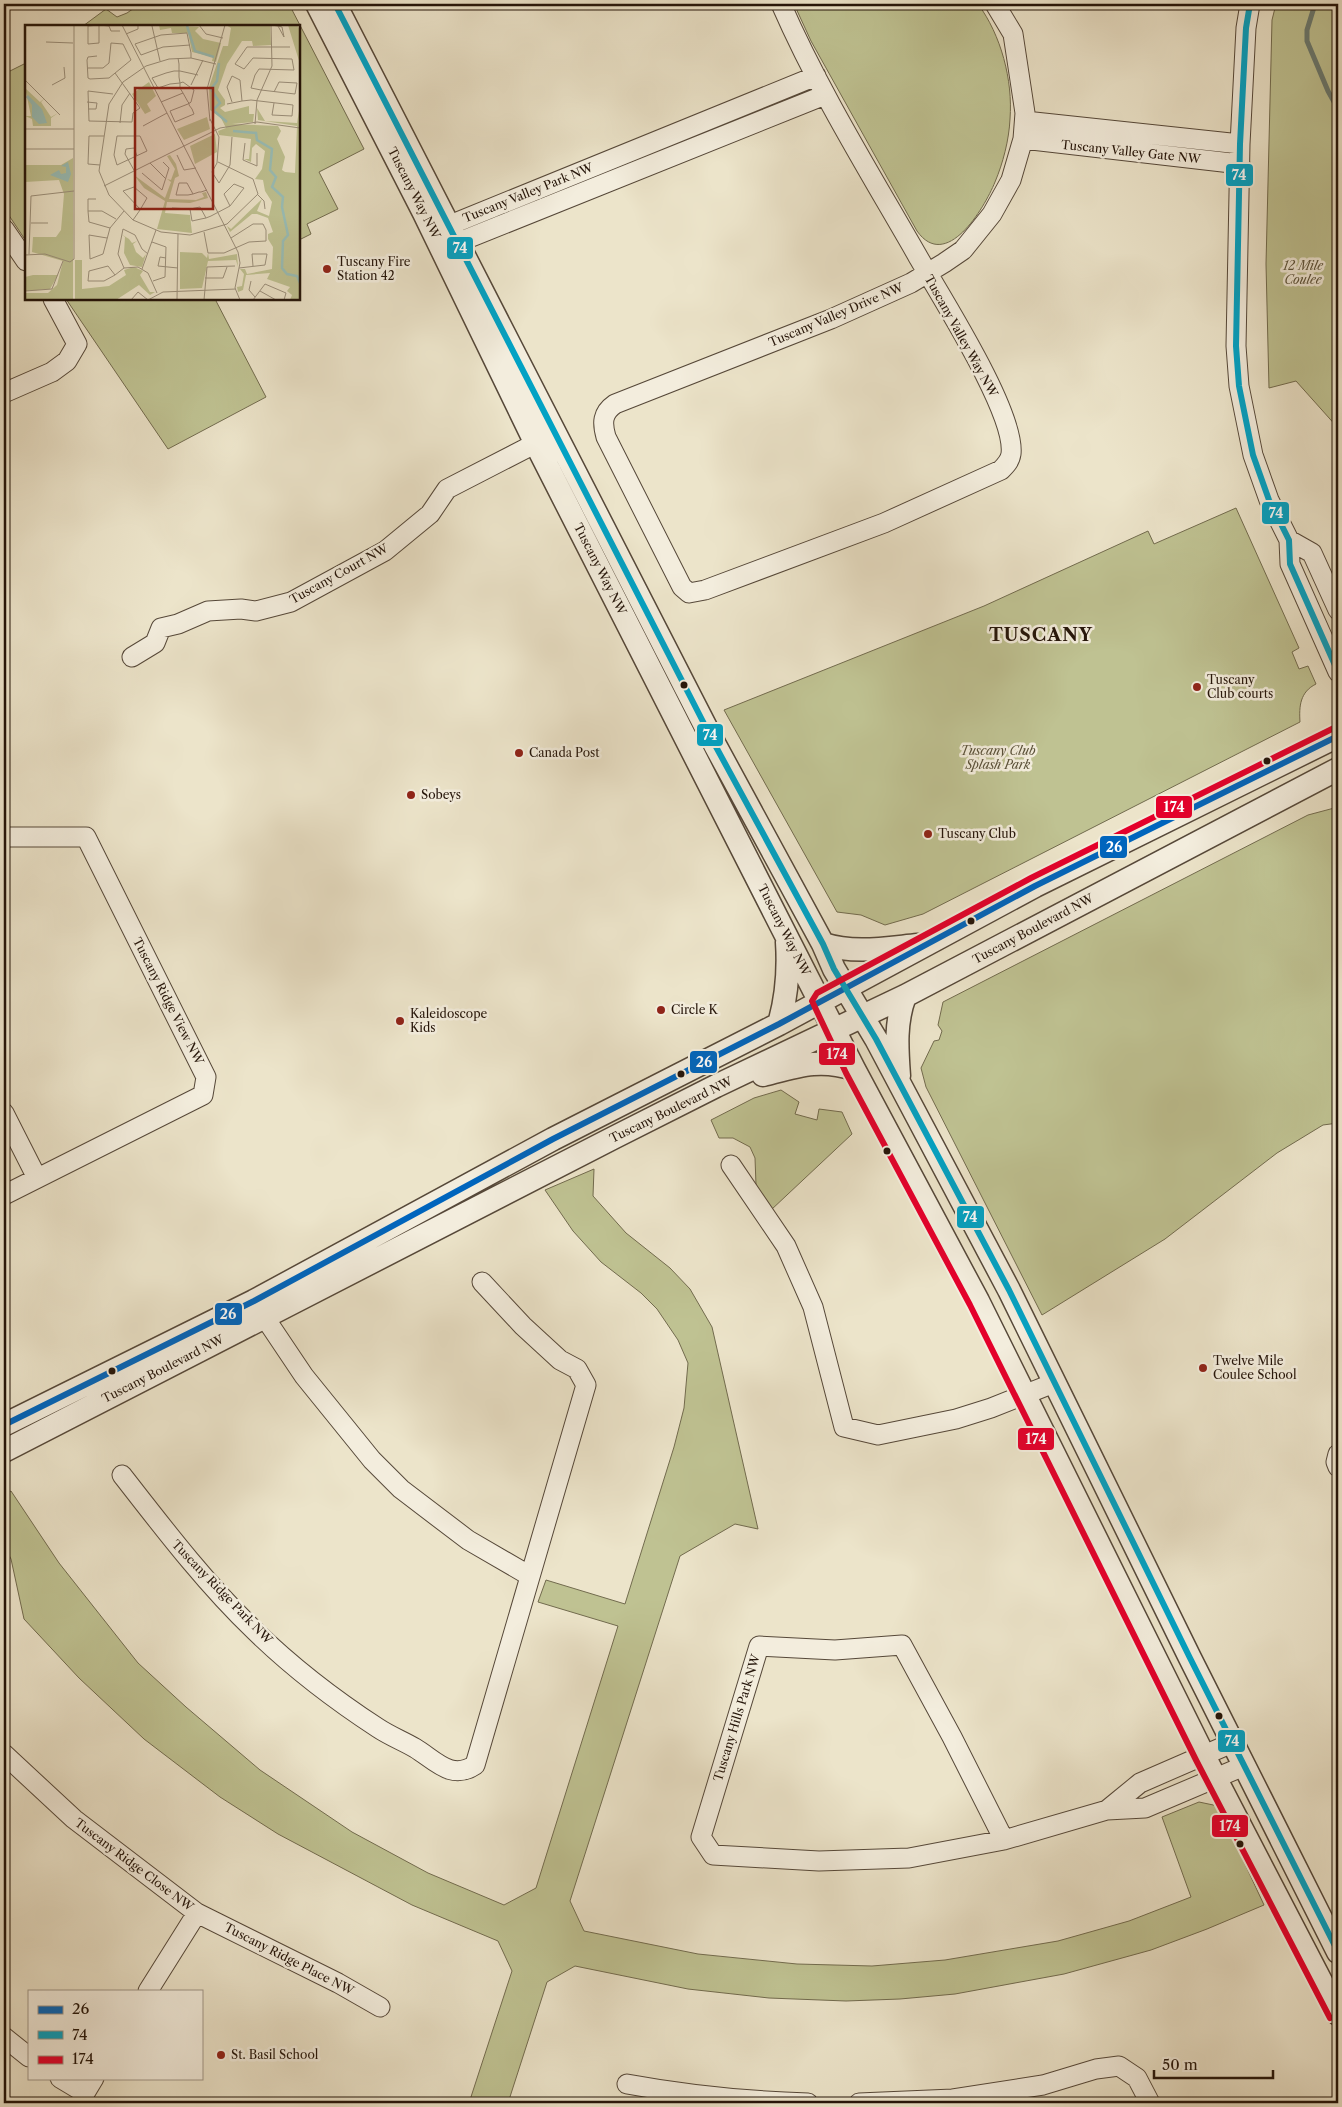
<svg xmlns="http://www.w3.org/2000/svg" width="1342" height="2107" font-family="'Libre Caslon Text',serif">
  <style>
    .park { fill: #bfc292; stroke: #726b4e }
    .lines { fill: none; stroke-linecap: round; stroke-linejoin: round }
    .stream { stroke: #6a7a71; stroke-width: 5 }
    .minor-casing { stroke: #564839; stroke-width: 21 }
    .tertiary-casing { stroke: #564839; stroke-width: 25 }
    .minor { stroke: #f3eddd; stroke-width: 19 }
    .tertiary { stroke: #f3eddd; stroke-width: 22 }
    .bus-1-casing { stroke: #f3eddd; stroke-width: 10 }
    .bus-2-casing { stroke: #f3eddd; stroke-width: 10 }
    .bus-3-casing { stroke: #f3eddd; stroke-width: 10 }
    .bus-1 { stroke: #0065bd; stroke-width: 6 }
    .bus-2 { stroke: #02a2c4; stroke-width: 6 }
    .bus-3 { stroke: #e4002b; stroke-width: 6 }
    .poi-dot { fill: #8f2418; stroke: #f3eddd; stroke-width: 2 }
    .bus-dot { fill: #241409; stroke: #f3eddd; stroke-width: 2 }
    .labels { text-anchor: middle; stroke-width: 5; stroke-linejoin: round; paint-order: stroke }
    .street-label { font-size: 12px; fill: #241409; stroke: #f3eddd }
    .poi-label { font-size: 12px; fill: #241409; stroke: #f3eddd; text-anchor: start }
    .park-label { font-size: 12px; font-style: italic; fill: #5a5139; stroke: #f3eddd }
    .district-label { font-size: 18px; font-weight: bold; letter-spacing: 1px; fill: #241409; stroke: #f3eddd }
    .inset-river { fill: none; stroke: #99beb7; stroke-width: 2.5 }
    .inset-road { fill: none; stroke: #9c917d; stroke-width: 1 }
    .view { fill: #8f2418; fill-opacity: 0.15; stroke: #8f2418; stroke-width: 2.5 }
    .inset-edge { fill: none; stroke: #241409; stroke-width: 2.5 }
    .line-badge { stroke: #f3eddd; stroke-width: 2 }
    .badge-label { font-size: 14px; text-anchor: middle; font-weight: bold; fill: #fff }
  </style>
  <rect width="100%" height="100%" fill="#ece4ca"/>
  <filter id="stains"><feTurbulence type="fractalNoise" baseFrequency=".004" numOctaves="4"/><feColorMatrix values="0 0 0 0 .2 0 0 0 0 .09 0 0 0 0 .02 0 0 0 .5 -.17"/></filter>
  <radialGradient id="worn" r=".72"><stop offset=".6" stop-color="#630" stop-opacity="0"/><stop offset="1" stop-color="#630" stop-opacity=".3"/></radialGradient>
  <path class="park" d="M 140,4 L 289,4 L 364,149 L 319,172 L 338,209 L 307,224 L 311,234 L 299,240 L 299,26 L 83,26 L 106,9 L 117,17 L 127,13 Z
    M 794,4 L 978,4 C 1001,35 1013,80 1010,119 C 1009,140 1003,163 995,182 C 984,209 946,272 917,231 L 811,41 Z
    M 1276,4 L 1338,4 L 1338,428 L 1296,381 L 1269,388 L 1266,264 L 1272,20 Z
    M 26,63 L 26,241 L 4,208 L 4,74 Z
    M 66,299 L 215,299 L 266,397 L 168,449 Z
    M 1236,508 L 1299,648 L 1292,652 L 1299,669 L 1308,666 L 1316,684 C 1300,692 1299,706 1300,722 L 923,914 L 885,925 L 861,915 L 837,912 L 724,710 L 984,606 L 1148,531 L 1154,544 Z
    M 1338,807 L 1338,1123 L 1323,1125 L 1277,1153 L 1165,1239 L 1042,1315 L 926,1087 L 921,1068 L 934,1041 L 939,1040 L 942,1031 L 938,1025 L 943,1002 L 1308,815 Z
    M 781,1090 L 799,1102 L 795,1114 L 817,1120 L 819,1109 L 842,1112 L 852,1134 L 771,1210 L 756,1185 L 755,1158 L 750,1147 L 733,1138 L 719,1138 L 711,1120 L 754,1098 Z
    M 594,1169 L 593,1196 L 626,1233 L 670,1268 L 690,1289 L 712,1327 L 758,1529 L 735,1524 L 680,1556 L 570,1901 L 584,1931 L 698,1954 L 797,1964 L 872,1966 L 945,1960 L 1058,1941 L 1129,1921 L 1191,1897 L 1162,1817 L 1199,1802 L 1218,1806 L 1264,1905 L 1207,1929 L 1151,1950 L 1064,1974 L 955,1994 L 900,1999 L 846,2001 L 769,1998 L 688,1989 L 575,1966 L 547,1982 L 508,2103 L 469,2103 L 512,1971 L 498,1941 L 412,1905 L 278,1834 L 220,1797 L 144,1739 L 79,1678 L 24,1619 L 11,1559 L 4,1546 L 4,1495 L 11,1491 L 59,1563 L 138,1663 L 186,1707 L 260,1770 L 352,1832 L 428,1873 L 504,1905 L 536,1888 L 618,1626 L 538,1602 L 546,1580 L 625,1604 L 674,1447 L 684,1408 L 688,1363 L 678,1340 L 657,1309 L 641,1293 L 601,1262 L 573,1231 L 545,1190 Z"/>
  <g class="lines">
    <path class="stream" d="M 1315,4 L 1307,30 L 1307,41 L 1328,91 L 1338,109"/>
    <g class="minor-casing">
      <path id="minor" d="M 781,4 C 819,91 870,173 917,255 C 939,294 1016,413 1011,454 C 1010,461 1006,465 1001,470 L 884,523 L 705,590 L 689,593 L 682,587 L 606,437 C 602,423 602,413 615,404 L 831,319 L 911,283 L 944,263 L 963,250 L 992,214 L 1011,180 L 1023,139 L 1025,113 L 1013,34 L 995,4
        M 1250,4 L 1246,28 L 1240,144 L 1236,346 L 1239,386 L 1253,455 L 1269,500 L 1289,540 L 1290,564 L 1338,672
        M 1025,121 L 1240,144
        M 1023,139 L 1240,164
        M 4,229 L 26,261
        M 440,238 L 450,225 L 816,76
        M 444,241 L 459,242 L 825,95
        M 4,393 L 52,372 L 67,361 L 77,344 L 53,299
        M 1289,540 L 1312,553 L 1338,610
        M 132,657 L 155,643 L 161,628 L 178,624 L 208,611 L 241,609 L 256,611 L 291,602 L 385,551 L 430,514 L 447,489 L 548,437
        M 4,837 L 86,837 L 206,1077 L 203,1095 L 4,1195
        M 4,1113 L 37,1178
        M 731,1165 L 786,1246 L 813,1307 L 844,1427 L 878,1435 L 956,1419 L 991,1408 L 1054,1383
        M 257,1306 L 304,1376 L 372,1460 L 401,1489 L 468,1540 L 530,1576
        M 1338,1454 L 1336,1462 L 1338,1467
        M 122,1475 C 164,1529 206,1584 255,1631 C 292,1667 335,1700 378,1728 C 390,1736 403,1741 415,1748 C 435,1760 451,1781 475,1765 L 586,1385 L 577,1369 L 560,1360 L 523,1326 L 482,1282
        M 4,1754 L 74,1819 L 197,1913 L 148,1991
        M 1107,1810 L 1140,1783 L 1232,1743
        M 1004,1840 L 952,1737 L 902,1645 L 835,1650 L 759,1646 L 701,1837 L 713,1855 L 819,1861 L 909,1858 L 1004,1840 L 1107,1810 L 1145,1808 L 1244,1766
        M 197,1913 L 338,1983 L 380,2007
        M 4,2037 L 29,2057
        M 60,2078 L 85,2093
        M 627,2084 C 687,2095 747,2101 808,2103
        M 79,2103 L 94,2078
        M 859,2103 L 953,2099
        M 953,2103 L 953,2099 L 1043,2085 L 1096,2069 L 1119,2066 L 1137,2078 L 1150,2103"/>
    </g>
    <g class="tertiary-casing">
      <path id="tertiary" d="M 317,4 L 424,213 L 536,444 L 854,1069 L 978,1301 L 1204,1756 L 1338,2014
        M 335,4 L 715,745 L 823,944 L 834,969 L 876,1039 L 1009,1290 L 1190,1658 L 1338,1952
        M 823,944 C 854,954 886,948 918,945
        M 779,1024 C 787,996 789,972 787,942
        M 763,1075 C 798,1066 819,1058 854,1069
        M 899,1076 C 897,1049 895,1022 905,996
        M 4,1425 L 254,1301 L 553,1139 L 779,1024 L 1035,886 L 1338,736
        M 4,1451 L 615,1137 L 716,1086 L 905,996 L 1338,769"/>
    </g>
    <use href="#minor" class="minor"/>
    <use href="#tertiary" class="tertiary"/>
    <g class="bus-1-casing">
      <path id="bus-1" d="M 4,1425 L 254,1301 L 553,1139 L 779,1024 L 1035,886 L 1338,736"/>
    </g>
    <g class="bus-2-casing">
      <path id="bus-2" d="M 335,4 L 715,745 L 823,944 L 834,969 L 876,1039 L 1009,1290 L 1190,1658 L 1338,1952
        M 1250,4 L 1246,28 L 1240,144 L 1236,346 L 1239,386 L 1253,455 L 1269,500 L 1289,540 L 1290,564 L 1338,672"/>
    </g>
    <g class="bus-3-casing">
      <path id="bus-3" d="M 1330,2018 L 1196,1760 L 970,1305 L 846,1073 L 812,1001 L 817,993 L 1031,878 L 1334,728"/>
    </g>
    <use href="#bus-1" class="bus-1"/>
    <use href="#bus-2" class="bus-2"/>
    <use href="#bus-3" class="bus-3"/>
  </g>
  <g class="poi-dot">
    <circle cx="327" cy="269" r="5"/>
    <circle cx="1197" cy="687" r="5"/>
    <circle cx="519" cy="753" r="5"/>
    <circle cx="411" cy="795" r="5"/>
    <circle cx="928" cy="834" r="5"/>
    <circle cx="661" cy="1010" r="5"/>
    <circle cx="400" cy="1021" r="5"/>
    <circle cx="1203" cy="1368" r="5"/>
    <circle cx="221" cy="2055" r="5"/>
  </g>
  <g class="bus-dot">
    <circle cx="684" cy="685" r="4.5"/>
    <circle cx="1267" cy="761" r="4.5"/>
    <circle cx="971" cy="921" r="4.5"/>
    <circle cx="681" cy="1074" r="4.5"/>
    <circle cx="887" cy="1151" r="4.5"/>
    <circle cx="112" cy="1371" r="4.5"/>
    <circle cx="1219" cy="1716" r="4.5"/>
    <circle cx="1240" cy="1844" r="4.5"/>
  </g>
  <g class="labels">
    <g class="street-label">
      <text transform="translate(1131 152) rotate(6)" y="4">Tuscany Valley Gate NW</text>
      <text transform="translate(414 193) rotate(63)" y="4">Tuscany Way NW</text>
      <text transform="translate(528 193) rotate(-22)" y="4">Tuscany Valley Park NW</text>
      <text transform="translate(836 315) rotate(-23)" y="4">Tuscany Valley Drive NW</text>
      <text transform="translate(961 336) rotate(61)" y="4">Tuscany Valley Way NW</text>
      <text transform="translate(600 569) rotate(63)" y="4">Tuscany Way NW</text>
      <text transform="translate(339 574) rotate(-29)" y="4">Tuscany Court NW</text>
      <text transform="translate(1033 929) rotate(-28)" y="4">Tuscany Boulevard NW</text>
      <text transform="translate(784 930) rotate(63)" y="4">Tuscany Way NW</text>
      <text transform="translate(168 1001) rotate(63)" y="4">Tuscany Ridge View NW</text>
      <text transform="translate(671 1110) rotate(-26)" y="4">Tuscany Boulevard NW</text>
      <text transform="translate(163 1369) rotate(-27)" y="4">Tuscany Boulevard NW</text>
      <text transform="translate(222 1592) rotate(46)" y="4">Tuscany Ridge Park NW</text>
      <text transform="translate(737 1718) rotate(-73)" y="4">Tuscany Hills Park NW</text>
      <text transform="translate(134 1865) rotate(37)" y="4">Tuscany Ridge Close NW</text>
      <text transform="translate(289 1959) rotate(27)" y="4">Tuscany Ridge Place NW</text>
    </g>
    <g class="poi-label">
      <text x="337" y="266">Tuscany Fire<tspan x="337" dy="14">Station 42</tspan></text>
      <text x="1207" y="684">Tuscany<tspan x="1207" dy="14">Club courts</tspan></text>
      <text x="529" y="757">Canada Post</text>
      <text x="421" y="799">Sobeys</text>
      <text x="938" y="838">Tuscany Club</text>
      <text x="671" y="1014">Circle K</text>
      <text x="410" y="1018">Kaleidoscope<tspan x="410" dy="14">Kids</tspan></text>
      <text x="1213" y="1365">Twelve Mile<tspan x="1213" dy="14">Coulee School</tspan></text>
      <text x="231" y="2059">St. Basil School</text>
    </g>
    <g class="park-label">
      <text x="1303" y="270">12 Mile<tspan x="1303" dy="14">Coulee</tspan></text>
      <text x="998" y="755">Tuscany Club<tspan x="998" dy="14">Splash Park</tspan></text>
    </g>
    <g class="district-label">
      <text x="1041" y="641">TUSCANY</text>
    </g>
  </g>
  <g transform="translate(25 25)">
    <rect width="275" height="275" fill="#ece4ca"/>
    <path d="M 48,133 L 48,275 L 0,275 L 1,268 L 23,268 L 32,260 L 38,236 L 7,227 L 8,212 L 31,212 L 36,205 L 39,169 L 34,155 L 0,157 L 0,140 L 36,140 ZM 8,250 L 33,250 L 25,264 L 0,266 L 0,252 Z" fill="#bfc292"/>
    <path d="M 134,0 L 174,2 L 170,6 L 178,14 L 196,18 L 191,37 L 187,36 L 188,32 L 167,27 L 163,8 L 147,8 L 146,3 L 135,5 ZM 201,0 L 245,0 L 246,20 L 228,21 L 227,16 L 217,16 L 202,39 L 193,65 L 200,75 L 200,80 L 195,83 L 200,87 L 224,81 L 224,89 L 229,89 L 228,97 L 207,99 L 253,101 L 256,106 L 252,114 L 260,132 L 257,145 L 260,147 L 270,148 L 272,101 L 233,95 L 232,83 L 240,96 L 272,98 L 275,80 L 275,275 L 265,275 L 267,270 L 262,266 L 265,262 L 242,254 L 245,248 L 221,250 L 218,265 L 213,267 L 212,262 L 217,261 L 219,249 L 215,244 L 220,244 L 222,249 L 247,244 L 248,222 L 243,214 L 243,209 L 248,207 L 243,193 L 232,189 L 227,189 L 205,207 L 202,201 L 206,204 L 237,174 L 232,186 L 244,191 L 247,177 L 240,166 L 238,155 L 230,154 L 237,144 L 240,126 L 231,119 L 227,123 L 226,137 L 219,134 L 224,134 L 226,114 L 194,110 L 193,106 L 201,103 L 196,93 L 185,85 L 184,62 L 198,21 L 203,21 L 206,3 ZM 263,0 L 272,0 L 275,5 L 275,39 ZM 124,57 L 131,71 L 122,79 L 126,86 L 120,89 L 107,69 ZM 0,63 L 15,77 L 20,73 L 16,77 L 26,92 L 33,88 L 26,93 L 26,101 L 8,101 L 7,94 L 0,91 L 6,91 ZM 182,92 L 185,104 L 159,115 L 152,104 ZM 190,109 L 192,127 L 170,139 L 165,121 ZM 145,130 L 151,139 L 154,151 L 150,153 L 144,174 L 171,175 L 179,172 L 177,168 L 181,167 L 183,173 L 165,178 L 142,177 L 140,188 L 165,190 L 167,208 L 132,204 L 140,176 L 119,163 L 109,150 L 140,173 L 146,157 L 142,154 L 146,155 L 150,144 L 142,131 ZM 96,209 L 104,214 L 107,218 L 112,216 L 108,219 L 111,227 L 118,233 L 121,229 L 117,242 L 105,240 L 99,228 L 100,212 ZM 155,227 L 177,228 L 182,233 L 183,228 L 184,234 L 212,229 L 213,242 L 211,235 L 183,236 L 177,263 L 155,264 ZM 50,235 L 57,235 L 57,264 L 84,261 L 101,250 L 99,245 L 109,242 L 118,246 L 115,250 L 125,267 L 130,267 L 125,270 L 114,260 L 91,275 L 50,275 Z" fill="#bfc292"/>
    <path d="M 3,70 L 17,84 L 22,98 L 14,99 L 7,92 L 7,80 L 1,72 ZM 43,137 L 46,149 L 43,157 L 25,150 L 34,145 L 36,149 L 41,148 L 41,142 L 36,141 Z" fill="#99beb7"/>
    <path class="inset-river" d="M 162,1 L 170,26 L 189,32M 194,38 L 192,56 L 186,64 L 195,78 L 188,85 L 202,97M 208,106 L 231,108 L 232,115 L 247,124 L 245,145 L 251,152 L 247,162 L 258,172 L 257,182 L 263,210 L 258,216 L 257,243 L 262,249 L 272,251 L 275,258"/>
    <path class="inset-road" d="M 74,0 L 74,18 L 63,19 L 63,1 L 74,0 L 84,1 L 86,6 L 95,6M 97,0 L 213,227 L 215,238 L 210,263 L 215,275M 174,0 L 181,9 L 198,13M 246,0 L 253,1 L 259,12 L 257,2 L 253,1M 127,1 L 135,36M 101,9 L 113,4 L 113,0M 21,17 L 48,18M 165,20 L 138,22 L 116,30 L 110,19 L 136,10 L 162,8 L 166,28 L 166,33M 153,33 L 154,39 L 154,52 L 155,58 L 155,63 L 158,68 L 163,77 L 164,78 L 164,80 L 167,84 L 169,89 L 150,97 L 145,86 L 163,79 L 164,78 L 165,78 L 166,77 L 169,65 L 158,57 L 155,58 L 145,59 L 133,63 L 127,53 L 141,48 L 149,46 L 155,46 L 173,50M 191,39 L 166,33 L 144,34 L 121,41 L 98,57 L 84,79 L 74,146 L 84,170 L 108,195 L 136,207 L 165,210 L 202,199 L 233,169 L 228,154 L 193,137M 63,43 L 78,43 L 84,38 L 86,18 L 98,19 L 106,35 L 84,53 L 65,54 L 63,53 L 62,35 L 63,32 L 72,31M 0,55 L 35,90M 27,60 L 40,53 L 39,42M 166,60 L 178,35M 249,67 L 254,57 L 272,58 L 270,69 L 236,65 L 226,63 L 230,50 L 234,44 L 269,45 L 267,34 L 228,33 L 219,44 L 210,39 L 222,22 L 265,22M 88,69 L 63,66 L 64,96 L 107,97 L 108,88 L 115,83 L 90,48M 217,76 L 226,75 L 268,80 L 267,91 L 247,90 L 249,78M 62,77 L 72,78 L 71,84 L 63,84M 136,77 L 158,68M 202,79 L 217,76 L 215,55 L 207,51 L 202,62 L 207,77M 185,94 L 194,112 L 192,138 L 187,147 L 194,158 L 205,140 L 207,112M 185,96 L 182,64 L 200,0M 95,98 L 97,80 L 105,68M 230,99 L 232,75 L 247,41 L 246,0M 118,101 L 142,88M 0,104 L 49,104M 92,111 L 115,111 L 122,126 L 92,140 L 89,130 ZM 220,118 L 218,135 L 232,141 L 232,128M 1,124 L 49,124M 152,130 L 159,145 L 171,143M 125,138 L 141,154M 75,140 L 63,139 L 64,111 L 79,111M 110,147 L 100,129 L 101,124 L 109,123 L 112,131M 117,148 L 137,165 L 144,143 L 138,137M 79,161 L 195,103 L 232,97 L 275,103M 168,169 L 162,158 L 154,158 L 151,170 L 163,170 L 168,169 L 174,167 L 176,167 L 182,165M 232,169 L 239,176 L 240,184M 147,183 L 165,184M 63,186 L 63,174 L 71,174M 181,193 L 175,182 L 165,184 L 167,196 L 176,194 L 181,193 L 186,191 L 205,181 L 219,163 L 209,159 L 199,169 L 205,181M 108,195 L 115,185 L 122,173 L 109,162 L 98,166 L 115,184M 6,198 L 23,198M 85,203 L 64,197 L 63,186 L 77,186 L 91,194M 179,207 L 183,228 L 199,228 L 224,217 L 241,216 L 241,205 L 238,199 L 228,199 L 206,213M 82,213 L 64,210 L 65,234 L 78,229 L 85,203 L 99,186M 127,217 L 141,222 L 140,252 L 128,256M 4,229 L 6,171 L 49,166M 0,230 L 20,229 L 45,237 L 49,234 L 49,0M 141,233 L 135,232 L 133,241 L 153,243M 99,243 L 93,229 L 98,204 L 110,210 L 117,224 L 123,229M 214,243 L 240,240 L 242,229 L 227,229 L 228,241M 117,244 L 131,205M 90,250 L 83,241 L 64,246 L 63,256 L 79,256 L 90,250 L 99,243 L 113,242 L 123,248 L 132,268M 180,253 L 198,253 L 202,242M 226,256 L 224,265 L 230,272M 0,266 L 27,264 L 38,236M 235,266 L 251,275M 106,275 L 113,267 L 123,275 L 138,267 L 211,264M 152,275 L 153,209M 179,275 L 182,242 L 210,241M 228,275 L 240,259 L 261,268 L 259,275"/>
    <path class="view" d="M 110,63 L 188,63 L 188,184 L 110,184 Z"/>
    <rect width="275" height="275" class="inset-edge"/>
  </g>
  <g class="line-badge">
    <rect x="1225" y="163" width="29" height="24" rx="5" fill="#02a2c4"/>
    <rect x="446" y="236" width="28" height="24" rx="5" fill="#02a2c4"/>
    <rect x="1261" y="501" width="29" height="24" rx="5" fill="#02a2c4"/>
    <rect x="696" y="723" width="28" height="24" rx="5" fill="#02a2c4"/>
    <rect x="1155" y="795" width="38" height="24" rx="5" fill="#e4002b"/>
    <rect x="1099" y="835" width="29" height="24" rx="5" fill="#0065bd"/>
    <rect x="818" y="1042" width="38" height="24" rx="5" fill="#e4002b"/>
    <rect x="689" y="1050" width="29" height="24" rx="5" fill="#0065bd"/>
    <rect x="956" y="1205" width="29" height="24" rx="5" fill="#02a2c4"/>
    <rect x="214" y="1302" width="29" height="24" rx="5" fill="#0065bd"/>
    <rect x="1017" y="1427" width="38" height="24" rx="5" fill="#e4002b"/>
    <rect x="1217" y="1729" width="29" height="24" rx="5" fill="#02a2c4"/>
    <rect x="1211" y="1814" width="38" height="24" rx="5" fill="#e4002b"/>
  </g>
  <g class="badge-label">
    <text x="1239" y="180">74</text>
    <text x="460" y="253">74</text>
    <text x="1276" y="518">74</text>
    <text x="710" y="740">74</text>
    <text x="1174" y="812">174</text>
    <text x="1114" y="852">26</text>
    <text x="837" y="1059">174</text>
    <text x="704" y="1067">26</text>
    <text x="970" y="1222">74</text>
    <text x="228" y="1319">26</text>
    <text x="1036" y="1444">174</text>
    <text x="1232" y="1746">74</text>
    <text x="1230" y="1831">174</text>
  </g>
  <rect width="1342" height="2107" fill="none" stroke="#ece4ca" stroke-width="20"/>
  <rect x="5" y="5" width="1332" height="2097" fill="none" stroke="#241409" stroke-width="2.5"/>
  <rect x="10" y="10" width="1322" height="2087" fill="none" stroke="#241409"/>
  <rect x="28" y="1990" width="175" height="90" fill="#f3eddd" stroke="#a09688"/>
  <rect x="38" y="2006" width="25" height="8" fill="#0065bd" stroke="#a09688"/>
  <text x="72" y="2014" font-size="15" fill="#241409">26</text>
  <rect x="38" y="2031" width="25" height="8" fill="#02a2c4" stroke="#a09688"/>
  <text x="72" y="2040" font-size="15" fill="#241409">74</text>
  <rect x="38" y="2056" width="25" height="8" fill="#e4002b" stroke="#a09688"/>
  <text x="72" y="2064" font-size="15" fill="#241409">174</text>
  <path d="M1154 2070v8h119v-8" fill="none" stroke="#241409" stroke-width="2.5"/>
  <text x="1162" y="2070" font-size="15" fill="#241409" stroke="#f3eddd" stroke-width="4" paint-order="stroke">50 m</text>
  <rect width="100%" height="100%" filter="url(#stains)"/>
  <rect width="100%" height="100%" fill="url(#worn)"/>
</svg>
